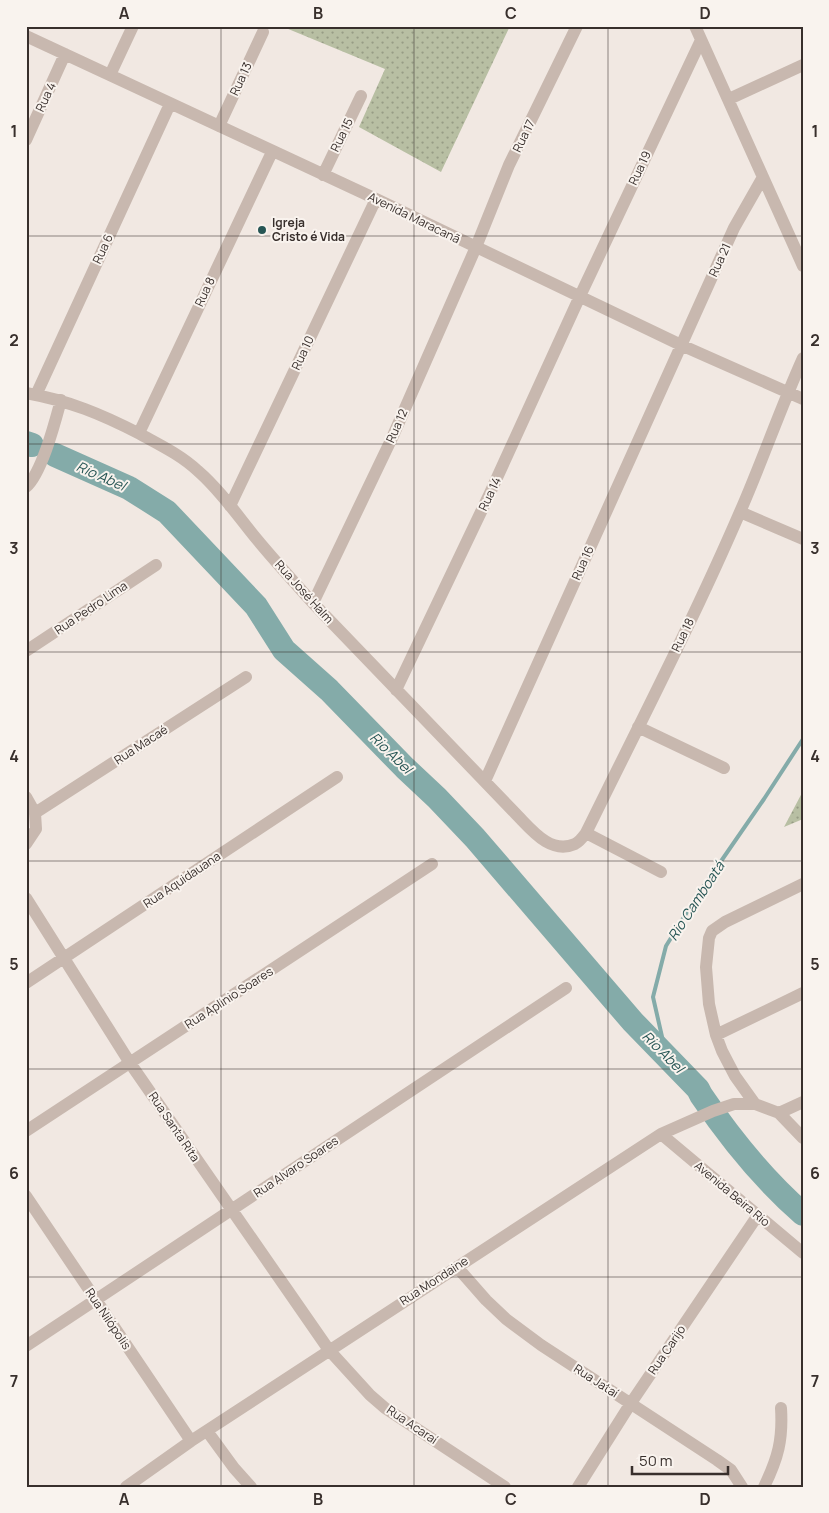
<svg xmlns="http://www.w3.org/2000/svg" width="829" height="1513" font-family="Manrope,sans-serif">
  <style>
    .grass { fill: url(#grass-dots) }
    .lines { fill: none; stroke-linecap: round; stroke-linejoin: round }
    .stream { stroke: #84aba9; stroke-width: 4 }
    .river { stroke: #84aba9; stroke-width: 24 }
    .minor { stroke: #c8b8af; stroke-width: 12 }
    .grid { fill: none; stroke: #382f2c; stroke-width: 1; stroke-opacity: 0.55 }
    .poi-dot { fill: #265554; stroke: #f9f3ee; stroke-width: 2 }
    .labels { text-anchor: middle; stroke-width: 4; stroke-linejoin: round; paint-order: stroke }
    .street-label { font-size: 12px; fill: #382f2c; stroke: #f9f3ee }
    .poi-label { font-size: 12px; font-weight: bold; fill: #382f2c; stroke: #f9f3ee; text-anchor: start }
    .water-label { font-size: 14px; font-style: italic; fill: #265554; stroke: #f9f3ee }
    .neatline { fill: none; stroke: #382f2c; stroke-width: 2 }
    .grid-label { font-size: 16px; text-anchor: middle; font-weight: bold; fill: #382f2c }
  </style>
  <defs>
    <pattern id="grass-dots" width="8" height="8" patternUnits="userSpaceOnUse" patternTransform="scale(1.25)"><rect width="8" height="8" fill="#b8bfa3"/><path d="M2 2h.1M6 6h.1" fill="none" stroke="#979c85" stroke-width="1.8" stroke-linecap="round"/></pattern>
  </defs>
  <rect width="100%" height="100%" fill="#f1e8e2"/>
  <path class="grass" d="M 281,26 L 510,26 L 441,172 L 359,127 L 385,69 Z
    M 803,791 L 803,819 L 784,827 Z"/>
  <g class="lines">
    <path class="stream" d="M 698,1089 L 663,1041 L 653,997 L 666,946 L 697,896 L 764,799 L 803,739"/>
    <path class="river" d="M 26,443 L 32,445
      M 55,455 L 129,488 L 167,512 L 256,606 L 284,650 L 329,690 L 405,768 L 437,798 L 475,838 L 633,1022 L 698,1089 L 701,1095 C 730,1138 763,1179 803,1214"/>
    <path class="minor" d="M 695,26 L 803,266
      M 26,36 L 376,199 L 681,345 L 803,399
      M 110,75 L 133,26
      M 729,99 L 803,65
      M 219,126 L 263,32
      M 26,140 L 65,54
      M 323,175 L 361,96
      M 26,393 C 70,401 101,414 140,434 C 160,445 181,455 198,471 C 220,490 237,515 255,537 C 274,560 293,581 313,603 L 516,814 C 531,829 550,855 575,844 C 579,842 583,837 586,833 C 638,727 693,621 740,512 C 762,462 780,409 803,358
      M 36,395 L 170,104
      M 139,433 L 272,152
      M 26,487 C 42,473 55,422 61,400
      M 230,506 L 376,199
      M 740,512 L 803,539
      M 313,603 L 392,438 L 476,247 L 509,165 L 577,26
      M 26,651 L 156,565
      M 396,690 L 490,493 L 580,296 L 701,40
      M 638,727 L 724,768
      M 485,781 L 734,228 L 763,177
      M 26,797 L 35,813 L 36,829 L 26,844
      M 35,813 L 246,677
      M 586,833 L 661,872
      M 803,884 L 725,922 L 712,931 L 709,938 L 706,967 L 709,1004 L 716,1035 L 722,1051 L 735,1076 L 755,1104 L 779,1113 L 803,1138
      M 26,898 L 130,1063 L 329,1350 L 370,1395 L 385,1408 L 505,1487
      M 26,983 L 337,777
      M 716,1035 L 803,993
      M 779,1113 L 803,1102
      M 26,1131 L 432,864
      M 661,1134 L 803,1253
      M 26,1196 L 191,1441
      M 457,1267 L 486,1300 L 506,1319 L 541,1345 L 717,1460 L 731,1470 L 742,1487
      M 26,1346 L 566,988
      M 207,1431 L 234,1468 L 251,1487
      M 126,1487 L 191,1441 L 661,1134 L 713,1111 L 734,1104 L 755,1104
      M 578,1487 L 631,1403 L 758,1215
      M 764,1487 C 778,1458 783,1440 781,1408"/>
  </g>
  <path class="grid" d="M 221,26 L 221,1487M 414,26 L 414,1487M 608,26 L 608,1487M 26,236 L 803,236M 26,444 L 803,444M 26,652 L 803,652M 26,861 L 803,861M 26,1069 L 803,1069M 26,1277 L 803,1277"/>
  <circle class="poi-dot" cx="262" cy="230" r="5"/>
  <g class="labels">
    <g class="street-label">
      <text transform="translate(241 79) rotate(-65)" y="4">Rua 13</text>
      <text transform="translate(46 97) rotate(-65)" y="4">Rua 4</text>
      <text transform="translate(342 135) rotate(-64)" y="4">Rua 15</text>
      <text transform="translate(524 136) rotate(-64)" y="4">Rua 17</text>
      <text transform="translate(640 168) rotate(-65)" y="4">Rua 19</text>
      <text transform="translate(414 218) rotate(26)" y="4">Avenida Maracanã</text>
      <text transform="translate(103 249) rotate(-65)" y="4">Rua 6</text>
      <text transform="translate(720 260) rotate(-65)" y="4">Rua 21</text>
      <text transform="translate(205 292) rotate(-65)" y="4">Rua 8</text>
      <text transform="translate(303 353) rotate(-65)" y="4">Rua 10</text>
      <text transform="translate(397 426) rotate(-66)" y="4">Rua 12</text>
      <text transform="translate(490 494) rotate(-65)" y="4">Rua 14</text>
      <text transform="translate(583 563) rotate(-66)" y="4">Rua 16</text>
      <text transform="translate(304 592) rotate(48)" y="4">Rua José Halm</text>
      <text transform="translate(91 608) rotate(-34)" y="4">Rua Pedro Lima</text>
      <text transform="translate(683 635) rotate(-64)" y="4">Rua 18</text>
      <text transform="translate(141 745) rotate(-33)" y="4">Rua Macaé</text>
      <text transform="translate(182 880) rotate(-34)" y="4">Rua Aquidauana</text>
      <text transform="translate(229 998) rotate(-33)" y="4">Rua Aplinio Soares</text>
      <text transform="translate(174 1127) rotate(56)" y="4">Rua Santa Rita</text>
      <text transform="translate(296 1167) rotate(-34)" y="4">Rua Alvaro Soares</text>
      <text transform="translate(732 1194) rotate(40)" y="4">Avenida Beira Rio</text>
      <text transform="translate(434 1281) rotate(-33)" y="4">Rua Mondaine</text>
      <text transform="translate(108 1319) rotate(56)" y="4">Rua Nilópolis</text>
      <text transform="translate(667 1350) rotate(-56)" y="4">Rua Carijo</text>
      <text transform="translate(596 1381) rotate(33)" y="4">Rua Jataí</text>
      <text transform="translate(412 1425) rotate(34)" y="4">Rua Acaraí</text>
    </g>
    <g class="poi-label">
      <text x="272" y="227">Igreja<tspan x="272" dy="14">Cristo é Vida</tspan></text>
    </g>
    <g class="water-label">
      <text transform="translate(101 476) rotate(24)" y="5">Rio Abel</text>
      <text transform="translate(391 753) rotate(44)" y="5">Rio Abel</text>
      <text transform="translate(696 901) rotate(-57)" y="5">Rio Camboatá</text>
      <text transform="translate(663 1052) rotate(45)" y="5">Rio Abel</text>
    </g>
  </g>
  <rect width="829" height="1513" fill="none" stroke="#f9f3ee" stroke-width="55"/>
  <path d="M632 1466v8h96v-8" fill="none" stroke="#382f2c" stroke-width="2.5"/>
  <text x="639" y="1466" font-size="15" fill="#382f2c" stroke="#f9f3ee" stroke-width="4" paint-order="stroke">50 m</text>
  <rect x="28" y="28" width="774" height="1458" class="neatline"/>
  <g class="grid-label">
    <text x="124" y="19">A</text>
    <text x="318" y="19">B</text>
    <text x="511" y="19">C</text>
    <text x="705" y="19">D</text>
    <text x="14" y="137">1</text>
    <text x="815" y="137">1</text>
    <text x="14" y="346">2</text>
    <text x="815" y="346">2</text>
    <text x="14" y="554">3</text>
    <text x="815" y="554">3</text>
    <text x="14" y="762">4</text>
    <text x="815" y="762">4</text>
    <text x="14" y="970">5</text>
    <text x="815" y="970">5</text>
    <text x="14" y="1179">6</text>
    <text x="815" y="1179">6</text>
    <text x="14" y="1387">7</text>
    <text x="815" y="1387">7</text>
    <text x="124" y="1505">A</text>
    <text x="318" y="1505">B</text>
    <text x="511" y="1505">C</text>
    <text x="705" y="1505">D</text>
  </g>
</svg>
